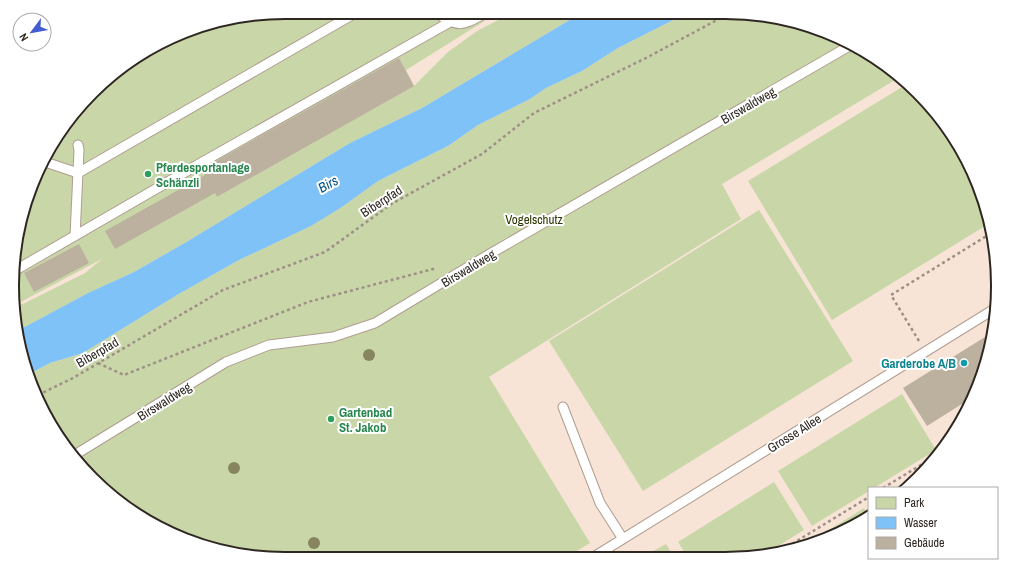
<svg xmlns="http://www.w3.org/2000/svg" width="1010" height="571" font-family="'Archivo Narrow',sans-serif">
  <style>
    .green { fill: #c9d7a8; fill-rule: evenodd }
    .water { fill: #7fc2f7 }
    .building { fill: #bcb19f }
    .lines { fill: none; stroke-linecap: round; stroke-linejoin: round }
    .service-casing { stroke: #af9d90; stroke-width: 11 }
    .path { stroke: #9e9086; stroke-width: 2.5; stroke-dasharray: 3 3; stroke-linecap: butt }
    .service { stroke: #fff; stroke-width: 9 }
    .tree { fill: #878560 }
    .leisure-dot { fill: #2e9e5b; stroke: #fff; stroke-width: 1.5 }
    .culture-dot { fill: #0f9aa8; stroke: #fff; stroke-width: 1.5 }
    .labels { text-anchor: middle; stroke-width: 4; stroke-linejoin: round; paint-order: stroke }
    .street-label { font-size: 13px; fill: #2e2721; stroke: #fff }
    .leisure-label { font-size: 13px; font-weight: bold; fill: #27864d; stroke: #fff; text-anchor: start }
    .park-label { font-size: 13px; fill: #2c3700; stroke: #fff }
    .culture-label { font-size: 13px; font-weight: bold; fill: #0d838f; stroke: #fff; text-anchor: end }
    .water-label { font-size: 14px; font-style: italic; fill: #025586; stroke: #fff }
    .rim { fill: none; stroke: #2e2721; stroke-width: 2 }
  </style>
  <rect width="100%" height="100%" fill="#f7e4d6"/>
  <path class="green" d="M 286,12 L 499,12 L 406,70 L 414,86 L 448,52 L 477,31 L 514,12 L 583,12 L 422,108 L 350,143 L 188,241 L 134,272 L 88,293 L 19,330 L 15,307 L 25,303 L 85,273 L 102,259 L 15,305 L 12,286 L 21,214 L 58,133 L 119,68 L 198,26 ZM 341,127 L 217,197 L 216,196 Z
    M 687,13 L 743,13 L 813,27 L 876,58 L 900,77 L 722,184 L 741,219 L 489,377 L 590,543 L 565,558 L 267,558 L 197,544 L 134,513 L 69,452 L 27,375 L 50,363 L 83,353 L 177,295 L 239,260 L 311,226 L 342,207 L 378,181 L 448,146 L 478,125 L 530,99 L 546,88 L 582,71 L 618,48 Z
    M 907,84 C 937,108 960,145 977,180 C 983,193 986,209 990,223 L 832,320 L 748,181 Z
    M 759,210 L 853,361 L 643,491 L 549,341 Z
    M 902,394 L 936,450 L 874,488 L 869,488 L 869,491 L 812,526 L 778,471 Z
    M 925,470 C 916,481 911,488 897,488 Z
    M 774,482 L 804,530 L 765,554 L 743,558 L 688,558 L 678,542 Z
    M 864,508 L 869,516 C 855,527 820,543 802,547 Z
    M 666,544 L 675,558 L 651,558 L 648,554 Z"/>
  <path class="water" d="M 583,12 L 687,13 L 618,48 L 582,71 L 546,88 L 530,99 L 478,125 L 448,146 L 378,181 L 342,207 L 311,226 L 239,260 L 177,295 L 83,353 L 50,363 L 27,375 L 19,330 L 88,293 L 134,272 L 188,241 L 350,143 L 422,108 Z"/>
  <path class="building" d="M 399,58 L 414,86 L 217,197 L 215,193 L 115,249 L 105,231 L 205,175 L 202,169 Z
    M 79,244 L 89,263 L 34,292 L 24,273 Z
    M 993,332 L 993,339 L 977,390 L 973,397 L 927,426 L 903,388 Z"/>
  <g class="lines">
    <g class="service-casing">
      <path id="service" d="M 435,12 C 460,29 462,26 487,12
        M 45,162 L 78,173 L 357,12
        M 75,236 L 79,150 L 78,145
        M 14,271 L 199,164 L 450,22
        M 563,407 L 600,503 L 623,539
        M 73,456 L 226,362 L 269,345 L 333,337 L 375,323 L 488,255 L 851,45
        M 592,558 L 996,308"/>
    </g>
    <path class="path" d="M 919,341 L 891,295 L 993,232
      M 98,363 L 124,375 L 308,302 L 437,268
      M 38,395 L 73,378 L 223,290 L 325,252 L 393,203 L 482,154 L 534,113 L 646,58 L 730,13
      M 883,488 L 939,454
      M 782,550 L 869,497"/>
    <use href="#service" class="service"/>
  </g>
  <g class="tree">
    <circle cx="369" cy="355" r="6"/>
    <circle cx="234" cy="468" r="6"/>
    <circle cx="314" cy="543" r="6"/>
  </g>
  <g class="leisure-dot">
    <circle cx="148" cy="174" r="4"/>
    <circle cx="331" cy="419" r="4"/>
  </g>
  <circle class="culture-dot" cx="964" cy="363" r="4"/>
  <g class="labels">
    <g class="street-label">
      <text transform="translate(748 105) rotate(-30)" y="5">Birswaldweg</text>
      <text transform="translate(381 201) rotate(-33)" y="5">Biberpfad</text>
      <text transform="translate(468 268) rotate(-31)" y="5">Birswaldweg</text>
      <text transform="translate(97 352) rotate(-30)" y="5">Biberpfad</text>
      <text transform="translate(164 401) rotate(-32)" y="5">Birswaldweg</text>
      <text transform="translate(794 433) rotate(-32)" y="5">Grosse Allee</text>
    </g>
    <g class="leisure-label">
      <text x="156" y="172">Pferdesportanlage<tspan x="156" dy="15">Schänzli</tspan></text>
      <text x="339" y="417">Gartenbad<tspan x="339" dy="15">St. Jakob</tspan></text>
    </g>
    <g class="park-label">
      <text x="534" y="224">Vogelschutz</text>
    </g>
    <g class="culture-label">
      <text x="956" y="368">Garderobe A/B</text>
    </g>
    <g class="water-label">
      <text transform="translate(328 184) rotate(-29)" y="5">Birs</text>
    </g>
  </g>
  <path d="M0 0H1010V571H0ZM285 19H725A266 266 0 0 1 991 285V286A266 266 0 0 1 725 552H285A266 266 0 0 1 19 286V285A266 266 0 0 1 285 19Z" fill="#fff" fill-rule="evenodd"/>
  <path class="rim" d="M285 19H725A266 266 0 0 1 991 285V286A266 266 0 0 1 725 552H285A266 266 0 0 1 19 286V285A266 266 0 0 1 285 19Z"/>
  <rect x="868" y="487" width="130" height="72" fill="#ffffff" stroke="#aba9a6"/>
  <rect x="876" y="497" width="20" height="12" fill="#c9d7a8" stroke="#aba9a6"/>
  <text x="904" y="507" font-size="12" fill="#2e2721">Park</text>
  <rect x="876" y="517" width="20" height="12" fill="#7fc2f7" stroke="#aba9a6"/>
  <text x="904" y="527" font-size="12" fill="#2e2721">Wasser</text>
  <rect x="876" y="537" width="20" height="12" fill="#bcb19f" stroke="#aba9a6"/>
  <text x="904" y="547" font-size="12" fill="#2e2721">Gebäude</text>
  <g transform="translate(32 32) rotate(238)"><circle r="19" fill="#ffffff" stroke="#aba9a6"/>
  <path d="M0-3L7 15L0 10L-7 15Z" fill="#435dd1"/>
  <text y="-6" font-size="11" font-weight="bold" text-anchor="middle" fill="#2e2721">N</text>
  </g>
</svg>
